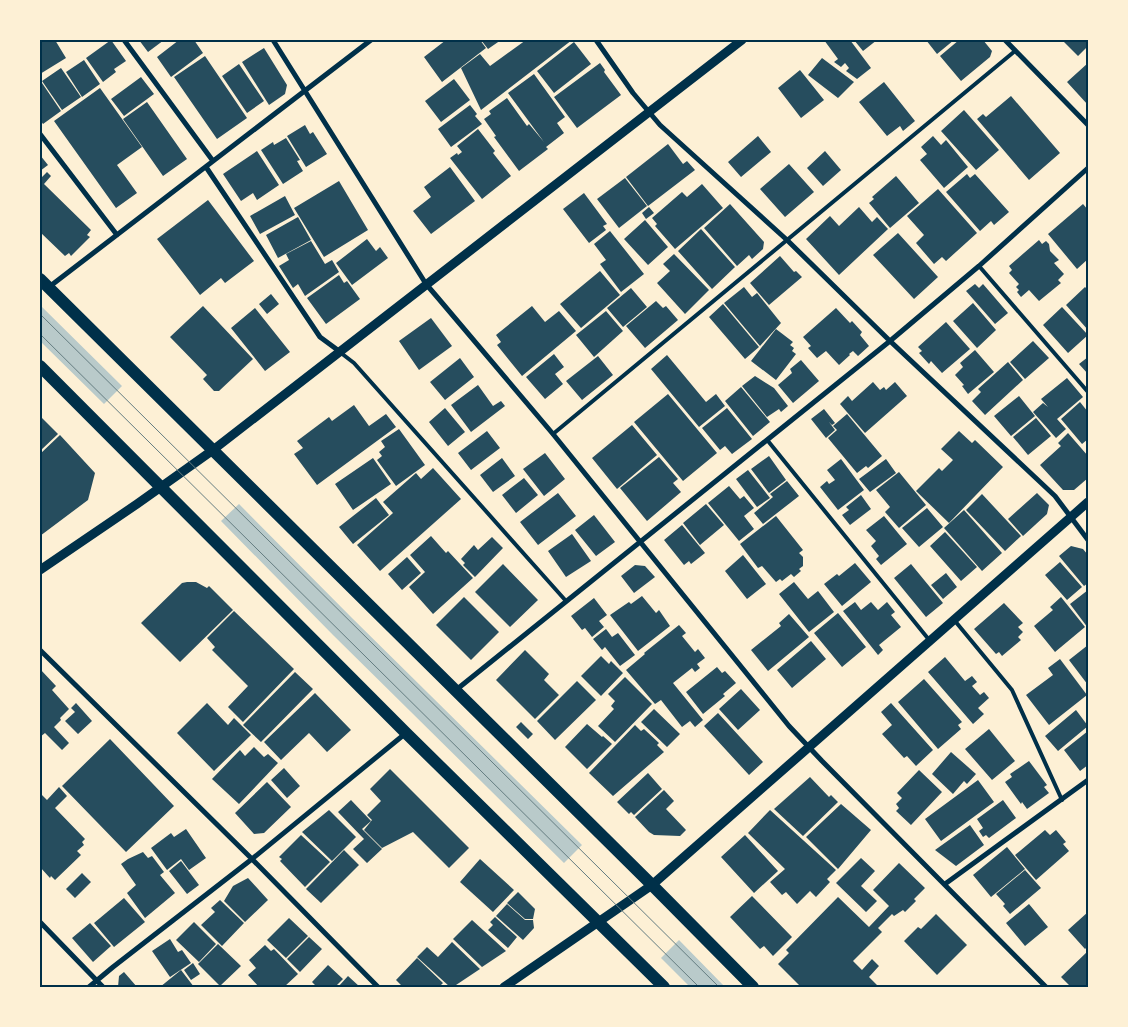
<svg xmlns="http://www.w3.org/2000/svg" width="1128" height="1027" font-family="'Noto Sans',sans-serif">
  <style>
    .green { fill: #b9caca }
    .building { fill: #264d5e }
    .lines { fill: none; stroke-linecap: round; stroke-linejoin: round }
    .service { stroke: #003049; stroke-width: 4 }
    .minor { stroke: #003049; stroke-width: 5 }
    .tertiary { stroke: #003049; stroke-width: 9 }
    .primary { stroke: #003049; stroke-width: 12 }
    .tram { stroke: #657d81; stroke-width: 1 }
    .neatline { fill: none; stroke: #003049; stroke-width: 2 }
  </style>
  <rect width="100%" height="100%" fill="#fdf0d5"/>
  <path class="green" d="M 40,305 L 122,386 L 104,404 L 40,341 Z
    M 239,504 L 352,618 L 582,845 L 564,863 L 333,635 L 221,521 Z
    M 679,940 L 725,987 L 690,987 L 661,958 Z"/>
  <path class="building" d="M 40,40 L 55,40 L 66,58 L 40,74 Z
    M 111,40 L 126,61 L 114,69 L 116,72 L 103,82 L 86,58 Z
    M 139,40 L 164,40 L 148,52 Z
    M 179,40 L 194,40 L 203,53 L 171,77 L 157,57 Z
    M 446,40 L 480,40 L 486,48 L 442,82 L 424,57 Z
    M 481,40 L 501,40 L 488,49 Z
    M 526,40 L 572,40 L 481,110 L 461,68 L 480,54 L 490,66 Z
    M 824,40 L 850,40 L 871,68 L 857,79 L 846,71 L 849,68 L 845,63 L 841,67 L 834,62 L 838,59 Z
    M 854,40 L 877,40 L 863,51 Z
    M 926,40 L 954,40 L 937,54 Z
    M 959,40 L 983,40 L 992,51 L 990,57 L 961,81 L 940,56 Z
    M 1062,40 L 1088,40 L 1088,46 L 1078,56 Z
    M 574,42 L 591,64 L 554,93 L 537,71 Z
    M 264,48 L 287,85 L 285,94 L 269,105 L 242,62 Z
    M 205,56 L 247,118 L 217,139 L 174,77 Z
    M 822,58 L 854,82 L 838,98 L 808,75 Z
    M 84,60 L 100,84 L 82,97 L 66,72 Z
    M 600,63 L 605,70 L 604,72 L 621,95 L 577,128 L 554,97 Z
    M 1088,63 L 1088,105 L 1067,82 Z
    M 239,64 L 264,101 L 247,113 L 222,76 Z
    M 61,68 L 81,97 L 62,110 L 42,81 Z
    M 800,70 L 824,100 L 801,118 L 778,88 Z
    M 534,74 L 565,117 L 557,123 L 564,133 L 546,147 L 548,149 L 519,171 L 494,137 L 496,136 L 484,119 L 491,114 L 489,111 L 507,98 L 527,126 L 529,124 L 544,142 L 508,93 Z
    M 141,77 L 154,94 L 124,116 L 111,99 Z
    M 454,79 L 470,100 L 441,122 L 425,101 Z
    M 884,82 L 915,121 L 903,131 L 900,126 L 887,136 L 859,102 Z
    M 42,83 L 61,111 L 43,124 L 40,120 L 40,84 Z
    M 100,88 L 142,147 L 117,165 L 137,193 L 116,208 L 54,121 Z
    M 1011,96 L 1060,153 L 1029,180 L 977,119 L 983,114 L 986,117 Z
    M 147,102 L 187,159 L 163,176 L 123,119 Z
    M 470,105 L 477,114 L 475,116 L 482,124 L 451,147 L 438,129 Z
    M 964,110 L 999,150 L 976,170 L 941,131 Z
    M 305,125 L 310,134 L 313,132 L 327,154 L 306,167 L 287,136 Z
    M 478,129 L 495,151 L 493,153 L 511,176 L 482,199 L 450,158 L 457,153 L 458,155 L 462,152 L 457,146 Z
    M 758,136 L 771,152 L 741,177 L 728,162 Z
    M 933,136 L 941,145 L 946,140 L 968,167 L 944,188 L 920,160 L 927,154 L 921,147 Z
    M 286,138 L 300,160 L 297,161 L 303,171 L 283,184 L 261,150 L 273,142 L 274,145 Z
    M 668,144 L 683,164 L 687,161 L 695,170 L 648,206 L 626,177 Z
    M 257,151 L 279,185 L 257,200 L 253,193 L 241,201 L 223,174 Z
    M 825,151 L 841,170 L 823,186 L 807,168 Z
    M 40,155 L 48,165 L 40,171 Z
    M 789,164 L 814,192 L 785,217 L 760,189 Z
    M 450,167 L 475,201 L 431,234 L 413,211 L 431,197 L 424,187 Z
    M 47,172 L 51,176 L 44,184 L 91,230 L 87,235 L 90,237 L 71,256 L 69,253 L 65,256 L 40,232 L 40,179 Z
    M 967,174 L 970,178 L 975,174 L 1009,212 L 994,225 L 991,221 L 980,231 L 946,192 Z
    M 896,176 L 919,203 L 890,228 L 869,203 L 874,199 L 872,197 Z
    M 625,178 L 647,206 L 619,228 L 597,199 Z
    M 339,181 L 368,230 L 324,257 L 294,208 Z
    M 702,184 L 723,208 L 675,249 L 655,226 L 657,224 L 652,218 L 682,192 L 687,197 Z
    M 938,189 L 977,233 L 946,261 L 942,257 L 934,264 L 916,243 L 924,235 L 907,216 Z
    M 584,193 L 607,224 L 603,226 L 606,230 L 589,243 L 563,209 Z
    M 285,196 L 295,215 L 260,234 L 250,216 Z
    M 208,200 L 254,261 L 225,283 L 221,278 L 200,295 L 157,239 Z
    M 730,204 L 764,242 L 763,249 L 752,259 L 749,255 L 737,266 L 704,228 Z
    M 1083,204 L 1088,210 L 1088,259 L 1077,269 L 1048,234 Z
    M 649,207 L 654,213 L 646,219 L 642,213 Z
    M 859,207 L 872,222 L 877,217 L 888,229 L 839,275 L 806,239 L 830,216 L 839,226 Z
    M 298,217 L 311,240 L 278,258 L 266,235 Z
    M 645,220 L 668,247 L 648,265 L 624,239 Z
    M 701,229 L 735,267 L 712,289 L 678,251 Z
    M 610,231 L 644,274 L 621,292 L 600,264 L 606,260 L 594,244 Z
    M 898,233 L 938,277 L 914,299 L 873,255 Z
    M 367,239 L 376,251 L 380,247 L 388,258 L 352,285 L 336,263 Z
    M 1039,240 L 1042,244 L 1046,241 L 1049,244 L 1050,251 L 1059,260 L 1054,263 L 1064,274 L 1058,280 L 1061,283 L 1039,301 L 1029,290 L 1021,297 L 1017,292 L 1019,290 L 1016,287 L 1019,284 L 1009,273 L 1012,270 L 1009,266 Z
    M 311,241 L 325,264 L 332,260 L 339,272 L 305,296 L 298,284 L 293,288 L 279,266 L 289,260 L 286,254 Z
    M 674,254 L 709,290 L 685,314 L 657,283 L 670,271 L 663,264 Z
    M 780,256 L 794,272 L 796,271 L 802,277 L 769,305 L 750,283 Z
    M 600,271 L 620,295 L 581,328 L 560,304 Z
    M 339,275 L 344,283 L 347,281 L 360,299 L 326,324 L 307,298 Z
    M 975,284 L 979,288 L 983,284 L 1008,313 L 995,324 L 966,291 Z
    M 744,287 L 752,297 L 757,293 L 781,323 L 760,346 L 724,303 Z
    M 1085,287 L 1088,290 L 1088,330 L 1066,305 Z
    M 631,288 L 647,307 L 623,327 L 607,308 Z
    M 271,294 L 279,304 L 267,314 L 259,304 Z
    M 656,301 L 663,308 L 666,306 L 678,320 L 645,348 L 626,326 Z
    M 973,303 L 996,330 L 977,348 L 953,321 Z
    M 723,304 L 759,347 L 745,359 L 709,317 Z
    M 203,306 L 253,359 L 219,391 L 214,391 L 203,379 L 207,375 L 170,337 Z
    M 532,306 L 545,322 L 559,311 L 576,331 L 522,376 L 505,355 L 510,351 L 505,355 L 497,345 L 501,342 L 496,335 Z
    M 1062,307 L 1088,335 L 1068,353 L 1043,325 Z
    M 255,308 L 290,352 L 265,371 L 231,328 Z
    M 836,308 L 850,323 L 852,321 L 862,332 L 860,335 L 869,346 L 858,356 L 853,351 L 849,354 L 850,355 L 839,365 L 826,351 L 817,358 L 808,348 L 811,346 L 803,337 Z
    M 606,311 L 623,331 L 594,357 L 576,335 Z
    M 431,318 L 452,346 L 419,370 L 399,341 Z
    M 946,322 L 970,349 L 942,373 L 931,361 L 929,364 L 919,353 L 922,351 L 918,347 Z
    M 776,329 L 793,342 L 790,345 L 794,348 L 792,351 L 796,354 L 776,380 L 751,361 Z
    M 1033,341 L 1049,358 L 1025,379 L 1010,362 Z
    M 975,350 L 994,372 L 968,394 L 962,386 L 964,385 L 955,375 L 963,367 L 960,363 Z
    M 554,354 L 564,367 L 555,374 L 563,384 L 545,399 L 526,377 Z
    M 667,355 L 706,402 L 716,394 L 725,406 L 699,427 L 651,369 Z
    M 598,356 L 613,375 L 582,400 L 566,381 Z
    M 1088,357 L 1088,374 L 1079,364 Z
    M 460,358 L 474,377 L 445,400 L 430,382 Z
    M 801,360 L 819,381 L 793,403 L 778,385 L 792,373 L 790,369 Z
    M 1008,362 L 1023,380 L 985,415 L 972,401 L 981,392 L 978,389 Z
    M 755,376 L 774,388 L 788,406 L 781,412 L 779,409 L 767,417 L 742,386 Z
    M 1067,378 L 1083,397 L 1057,419 L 1066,429 L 1056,438 L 1033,412 L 1043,403 L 1048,407 L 1041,399 Z
    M 873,382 L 880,390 L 884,387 L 886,390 L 895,382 L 907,396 L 865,433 L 840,404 L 848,396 L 852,401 Z
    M 478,385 L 493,406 L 501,401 L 505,406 L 471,432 L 451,405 Z
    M 741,387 L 770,422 L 753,436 L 725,401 Z
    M 668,394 L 717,453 L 683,481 L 634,422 Z
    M 1019,396 L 1035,416 L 1011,436 L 994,416 Z
    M 1080,402 L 1088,412 L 1088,439 L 1082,444 L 1061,419 Z
    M 354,405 L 369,426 L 386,414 L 396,427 L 317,485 L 294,454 L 303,448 L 297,441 L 329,417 L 332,421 Z
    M 445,408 L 465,432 L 448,446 L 429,422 Z
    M 727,408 L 752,439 L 732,454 L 725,446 L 720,450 L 702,428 Z
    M 824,409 L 835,423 L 832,425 L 829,422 L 835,430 L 826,438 L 811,419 Z
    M 847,414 L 882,456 L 868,468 L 866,466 L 857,473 L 828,438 L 837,430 L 833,426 Z
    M 40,416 L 58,434 L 40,451 Z
    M 1036,418 L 1051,436 L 1028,455 L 1013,437 Z
    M 632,425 L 657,455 L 617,489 L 592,458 Z
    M 399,429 L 425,465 L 396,486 L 377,460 L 382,456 L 379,452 L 385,447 L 381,441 Z
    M 487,431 L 500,448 L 471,470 L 458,453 Z
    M 959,431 L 972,443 L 975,440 L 1003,467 L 949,523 L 916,491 L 939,468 L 942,471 L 953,460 L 941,449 Z
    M 1068,433 L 1088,456 L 1088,478 L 1074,490 L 1063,490 L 1040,465 L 1061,446 L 1058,443 Z
    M 60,435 L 95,473 L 88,500 L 40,536 L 40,454 Z
    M 545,453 L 565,479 L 544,496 L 523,469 Z
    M 769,456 L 786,480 L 769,493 L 751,469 Z
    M 659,457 L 678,479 L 673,483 L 681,492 L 647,521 L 620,488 Z
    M 373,458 L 391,484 L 353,510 L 335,484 Z
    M 502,458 L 515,476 L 493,492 L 480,475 Z
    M 841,459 L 864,490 L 838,510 L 820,487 L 827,481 L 829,484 L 835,480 L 827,470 Z
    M 886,459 L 896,473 L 870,492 L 859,479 Z
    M 433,468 L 461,499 L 380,571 L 357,545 L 393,513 L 383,502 L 416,473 L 421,479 Z
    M 748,470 L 770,498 L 757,507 L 736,479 Z
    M 899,472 L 926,505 L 899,528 L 885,512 L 890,507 L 876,490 Z
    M 524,478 L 538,495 L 516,513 L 502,495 Z
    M 787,481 L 799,496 L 763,524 L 754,513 L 773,497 L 770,494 Z
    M 729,486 L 740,499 L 744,496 L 754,508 L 744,516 L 754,529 L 739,541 L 708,503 Z
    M 558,493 L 576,516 L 538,545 L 520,522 Z
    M 1037,493 L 1049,505 L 1047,514 L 1023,536 L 1008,519 Z
    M 982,494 L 1021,536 L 1005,551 L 966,510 Z
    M 861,495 L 871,509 L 850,525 L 842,515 L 849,510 L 846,507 Z
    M 376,498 L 389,515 L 353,544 L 339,527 Z
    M 706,504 L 724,525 L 700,545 L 683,523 Z
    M 927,508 L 943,527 L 919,547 L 902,528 Z
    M 964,510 L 1002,553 L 982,571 L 944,528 Z
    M 594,515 L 615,542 L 596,556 L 575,530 Z
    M 776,516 L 803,550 L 799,553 L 803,557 L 803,566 L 799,569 L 801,571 L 794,577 L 791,574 L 782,581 L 780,579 L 776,582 L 762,566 L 758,568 L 740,544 Z
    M 884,516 L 907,544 L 881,565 L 876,559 L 879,556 L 871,546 L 876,541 L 866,530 Z
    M 682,525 L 705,553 L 691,564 L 689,561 L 684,565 L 664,540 Z
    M 945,532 L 977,567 L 961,581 L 930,546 Z
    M 572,534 L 591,561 L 566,577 L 548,551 Z
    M 431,536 L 446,553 L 448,551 L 473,578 L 433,614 L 409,587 L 425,572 L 410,555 Z
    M 492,537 L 503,548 L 475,577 L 463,565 L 465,563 L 461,559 L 474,545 L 478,550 Z
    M 1071,546 L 1083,549 L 1088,555 L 1088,583 L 1084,586 L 1059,556 Z
    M 743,555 L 766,584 L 747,599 L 725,571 Z
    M 407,557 L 421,573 L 402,590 L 388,574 Z
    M 1060,562 L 1082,587 L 1067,600 L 1045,575 Z
    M 855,563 L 871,582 L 842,606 L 824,584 L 837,574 L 839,576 Z
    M 503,564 L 538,600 L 510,627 L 475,592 Z
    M 911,564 L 943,603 L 926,617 L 894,578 Z
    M 635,565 L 645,566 L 655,577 L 634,593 L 621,576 Z
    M 946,573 L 957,587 L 943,599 L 931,585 Z
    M 187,582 L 196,582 L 207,588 L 209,586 L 233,610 L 180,662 L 141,623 L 182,583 Z
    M 794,582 L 808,599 L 818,591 L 834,612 L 809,632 L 779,594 Z
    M 1088,590 L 1088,628 L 1070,604 Z
    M 642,596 L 656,613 L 659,610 L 670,626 L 638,651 L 610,615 L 629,602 L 631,604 Z
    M 464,597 L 499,632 L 471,660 L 436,625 Z
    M 1061,597 L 1085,627 L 1055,652 L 1034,626 L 1053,610 L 1050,607 Z
    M 594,598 L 607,615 L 599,621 L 604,627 L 592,637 L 585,628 L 582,630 L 571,616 Z
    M 855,602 L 861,610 L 871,602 L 878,610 L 887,602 L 895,612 L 891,615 L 901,627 L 879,645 L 883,650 L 878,655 L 843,611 Z
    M 1004,603 L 1023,623 L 1018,627 L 1023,632 L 1018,637 L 1021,640 L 1002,656 L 999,652 L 996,654 L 974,629 Z
    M 234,611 L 294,669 L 243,722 L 228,707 L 248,686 L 212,650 L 215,647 L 207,638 Z
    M 838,613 L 866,647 L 842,667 L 814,633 Z
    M 789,614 L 809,637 L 768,671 L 751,650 L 781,626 L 779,623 Z
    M 679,625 L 686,633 L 682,636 L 695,652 L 698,649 L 705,658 L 697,664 L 700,668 L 695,672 L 692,668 L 673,683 L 703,720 L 695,727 L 690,721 L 682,727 L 661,700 L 655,704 L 626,670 L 645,654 L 644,653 Z
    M 606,629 L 612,637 L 618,633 L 635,655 L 620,666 L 605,647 L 602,650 L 593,639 Z
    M 811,641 L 826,659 L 792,688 L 777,670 Z
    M 1088,645 L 1088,685 L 1069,660 Z
    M 525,650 L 549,674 L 544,680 L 559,695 L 535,719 L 496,680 Z
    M 601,656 L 609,664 L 611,661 L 623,673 L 601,696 L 581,676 Z
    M 945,657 L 965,681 L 972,676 L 977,682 L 972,686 L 980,695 L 984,692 L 989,698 L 978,708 L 984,714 L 973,724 L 928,672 Z
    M 1060,659 L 1087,695 L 1049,725 L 1026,695 L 1053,675 L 1048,668 Z
    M 717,667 L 722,673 L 725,671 L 736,683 L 723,694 L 725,696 L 703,714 L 686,692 Z
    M 40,669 L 56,686 L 52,690 L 69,709 L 60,718 L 61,720 L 54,727 L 69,743 L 62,750 L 45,733 L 40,737 Z
    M 295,672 L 313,689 L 261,742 L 243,725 Z
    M 625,677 L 652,704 L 615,742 L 598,726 L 614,709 L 611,706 L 615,701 L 608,694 Z
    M 924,679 L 962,722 L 958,725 L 961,729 L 938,749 L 898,702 Z
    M 577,681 L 596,700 L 555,740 L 537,721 Z
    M 741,689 L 760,710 L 738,730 L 719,709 Z
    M 315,693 L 351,730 L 327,752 L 309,733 L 281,760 L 264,742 Z
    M 76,703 L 92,721 L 78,734 L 65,721 L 75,712 L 71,708 Z
    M 207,703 L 228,725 L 234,718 L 251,735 L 214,771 L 177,733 Z
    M 891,703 L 933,750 L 916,766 L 907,756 L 904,758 L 882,734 L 892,725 L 881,712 Z
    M 654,709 L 680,734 L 667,747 L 641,722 Z
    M 1076,710 L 1088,726 L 1058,751 L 1045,736 Z
    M 718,713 L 763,762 L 749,775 L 704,726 Z
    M 521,722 L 533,734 L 528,739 L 516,727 Z
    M 587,724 L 602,737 L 603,736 L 612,744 L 587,769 L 565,747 Z
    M 635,725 L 641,731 L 644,729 L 659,743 L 657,745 L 664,752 L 613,796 L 589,773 Z
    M 989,729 L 1015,761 L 992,780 L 965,749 Z
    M 1088,731 L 1088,765 L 1080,771 L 1064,750 Z
    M 110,739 L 174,806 L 126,852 L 62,786 Z
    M 254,747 L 264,757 L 268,754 L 278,763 L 239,804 L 212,779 L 240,750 L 245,756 Z
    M 951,752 L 976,774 L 967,784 L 964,781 L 953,794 L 932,774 Z
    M 1029,761 L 1047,785 L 1044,787 L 1049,793 L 1027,809 L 1022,802 L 1021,804 L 1005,782 L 1012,777 L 1010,774 Z
    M 284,768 L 300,786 L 287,798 L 271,780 Z
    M 390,769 L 469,848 L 449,868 L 413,832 L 382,848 L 364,830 L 372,820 L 367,815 L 381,801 L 370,789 Z
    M 919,770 L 942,792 L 911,825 L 896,811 L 899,808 L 896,804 L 902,798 L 897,793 Z
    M 648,773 L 662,789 L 634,815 L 631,812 L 629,814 L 617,802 Z
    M 810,777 L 829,797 L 831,795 L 838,802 L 803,836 L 774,809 Z
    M 978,780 L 994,802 L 941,841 L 925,819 Z
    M 267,782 L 291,807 L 264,833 L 254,834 L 235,813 Z
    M 59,787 L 67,796 L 55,808 L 85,839 L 82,842 L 84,845 L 77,851 L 81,855 L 55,880 L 51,876 L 50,878 L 40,867 L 40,793 L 47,800 Z
    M 664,790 L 674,801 L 666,809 L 686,830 L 680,836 L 654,835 L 649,832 L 635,817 Z
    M 351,800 L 371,821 L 362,829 L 361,828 L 382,849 L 367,863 L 353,849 L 364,839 L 338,812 Z
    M 1003,800 L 1016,818 L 989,838 L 986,835 L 983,837 L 979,831 L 983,828 L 977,819 Z
    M 841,804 L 871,830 L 838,869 L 806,837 Z
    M 329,810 L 356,837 L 332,861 L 302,832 Z
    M 770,810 L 836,870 L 827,879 L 830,882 L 816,897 L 810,891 L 797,904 L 786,892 L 782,895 L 770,882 L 785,869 L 748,833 Z
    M 970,825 L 984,845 L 956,866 L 935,850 Z
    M 186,829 L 206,858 L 189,870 L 181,859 L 167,870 L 151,848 L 171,833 L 174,837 Z
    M 1045,830 L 1050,835 L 1056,830 L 1066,842 L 1063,844 L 1069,851 L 1036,880 L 1015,855 Z
    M 301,835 L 330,862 L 305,887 L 280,861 L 282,859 L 279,857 Z
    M 745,835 L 778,871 L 754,893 L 721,857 Z
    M 1007,847 L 1025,869 L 991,897 L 973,875 Z
    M 344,850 L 359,865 L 321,903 L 306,889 Z
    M 143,852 L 148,858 L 152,856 L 164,872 L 160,875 L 175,893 L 145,918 L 127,893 L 136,885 L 121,864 L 128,859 Z
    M 861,858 L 875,871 L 861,886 L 877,901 L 866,912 L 836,883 Z
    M 480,859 L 514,890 L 493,912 L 460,882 Z
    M 181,861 L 199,885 L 187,894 L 169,871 Z
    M 899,863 L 925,888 L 914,899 L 916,901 L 905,912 L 903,910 L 894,916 L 892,914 L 878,928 L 882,932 L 853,961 L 862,970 L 872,959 L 879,966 L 869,977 L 879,987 L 801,987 L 778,964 L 789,953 L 786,950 L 838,897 L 869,927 L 889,906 L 873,890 Z
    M 1025,870 L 1041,888 L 1010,914 L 1003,906 L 1005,904 L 996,894 Z
    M 82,873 L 91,882 L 75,898 L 66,889 Z
    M 248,878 L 268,900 L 245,922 L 224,901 L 233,886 Z
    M 518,892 L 535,909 L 533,919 L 525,919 L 507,903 Z
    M 752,896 L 792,937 L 773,956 L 764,946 L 760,949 L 730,917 Z
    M 124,898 L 145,922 L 114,947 L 94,923 Z
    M 220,900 L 244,923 L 222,946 L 201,925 L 215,912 L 211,908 Z
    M 507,904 L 525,920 L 533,920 L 534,928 L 523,940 L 496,916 Z
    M 1029,904 L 1048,927 L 1025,946 L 1006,923 Z
    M 1088,912 L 1088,946 L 1085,949 L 1068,930 Z
    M 936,914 L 967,945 L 937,975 L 904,941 L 918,927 L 921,929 Z
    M 495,917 L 517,937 L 508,948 L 488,930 L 493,925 L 490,922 Z
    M 289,918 L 308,936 L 286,958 L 267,940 Z
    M 472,920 L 506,951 L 482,967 L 453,939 Z
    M 194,922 L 216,944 L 199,962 L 176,940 Z
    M 90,923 L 111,946 L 93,962 L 72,938 Z
    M 309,937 L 322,949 L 300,972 L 287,959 Z
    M 170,939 L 178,952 L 182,950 L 191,963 L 170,977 L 152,951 Z
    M 452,942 L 480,969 L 453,987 L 450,987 L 417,957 L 427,947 L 438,957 Z
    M 218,944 L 241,966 L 220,986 L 198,964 Z
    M 265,945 L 271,951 L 274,949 L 298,974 L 284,987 L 259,987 L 248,975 L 256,968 L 249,960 Z
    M 1088,951 L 1088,987 L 1071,987 L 1061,977 Z
    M 417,958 L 443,983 L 439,987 L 403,987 L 396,980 Z
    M 193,963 L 200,974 L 191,980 L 184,970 Z
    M 328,965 L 343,979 L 335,987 L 317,987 L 312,982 Z
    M 181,970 L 194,987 L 160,987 Z
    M 124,972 L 137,987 L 118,987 L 119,976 Z
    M 348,976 L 360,987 L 338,987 Z"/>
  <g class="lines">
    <path class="service" d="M 979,266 L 1088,392
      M 341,353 L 354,363 L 566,601
      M 553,434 L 1015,51
      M 768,441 L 930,641
      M 955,621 L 1012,690 L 1062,800"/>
    <path class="minor" d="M 124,40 L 213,161
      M 273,40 L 426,284 L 438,298 L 553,434 L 789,726 L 822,761 L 1046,987
      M 596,40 L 633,93 L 660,125 L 787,240 L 890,341 L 1055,496 L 1088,540
      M 1005,40 L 1088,125
      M 40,134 L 117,235
      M 206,167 L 320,337 L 339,351
      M 49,287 L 371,40
      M 40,650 L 252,859 L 378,987
      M 456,690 L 890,341 L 979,266 L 1088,168
      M 945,884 L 1088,780
      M 40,922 L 103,987
      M 89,987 L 113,967 L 252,859 L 406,733"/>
    <path class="tertiary" d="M 40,570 L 137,504 L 213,450 L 742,40
      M 504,987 L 652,885 L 1088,502"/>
    <path class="primary" d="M 40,279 L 652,885 L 753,987
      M 40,366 L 406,733 L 664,987"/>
    <path class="tram" d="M 40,314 L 719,987
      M 40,334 L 699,987"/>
  </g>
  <rect width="1128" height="1027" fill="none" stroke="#fdf0d5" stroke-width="82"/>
  <rect x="41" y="41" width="1046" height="945" class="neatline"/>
</svg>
